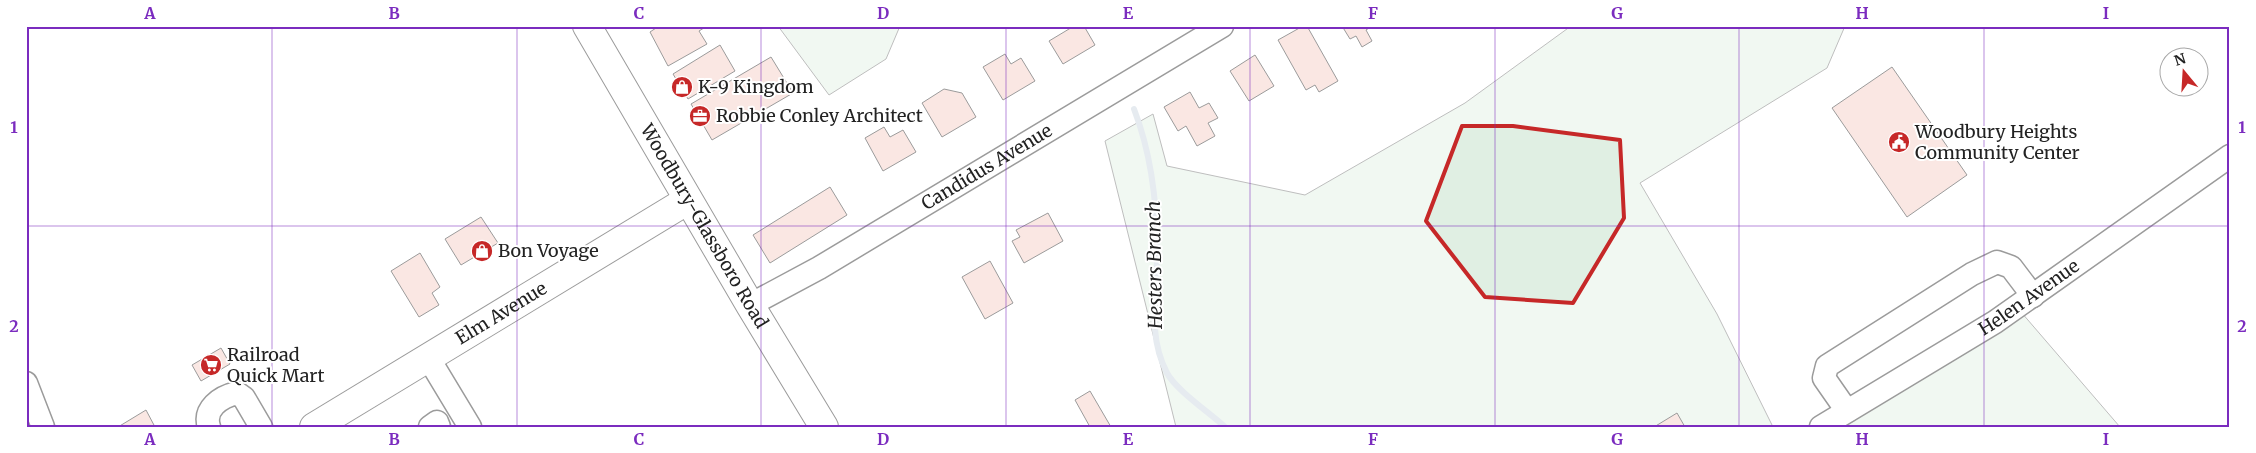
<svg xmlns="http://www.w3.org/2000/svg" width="2256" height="453" font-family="Merriweather,serif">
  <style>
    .green { fill: #e0efe3; stroke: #6f6f6f }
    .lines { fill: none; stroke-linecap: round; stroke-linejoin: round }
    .stream { stroke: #c7d3dd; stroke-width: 6 }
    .building { fill: #f3c9c0; stroke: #222 }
    .minor-casing { stroke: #222; stroke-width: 25 }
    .major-casing { stroke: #222; stroke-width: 30 }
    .minor { stroke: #fff; stroke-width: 22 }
    .major { stroke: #fff; stroke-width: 28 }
    .marked { fill: none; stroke: #c62828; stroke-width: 4; stroke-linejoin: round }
    .grid { fill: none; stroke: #7b2cbf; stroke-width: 1; stroke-opacity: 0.55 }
    .labels { text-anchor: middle; stroke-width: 4; stroke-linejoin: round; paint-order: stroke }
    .poi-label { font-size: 18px; fill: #222; stroke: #fff; text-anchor: start }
    .street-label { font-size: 18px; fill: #222; stroke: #fff }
    .water-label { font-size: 19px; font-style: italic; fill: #222; stroke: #fff }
    .neatline { fill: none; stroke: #7b2cbf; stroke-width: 2 }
    .grid-label { font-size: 16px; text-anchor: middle; font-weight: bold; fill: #7b2cbf }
  </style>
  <rect width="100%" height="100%" fill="#fff"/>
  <path class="green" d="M 778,26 L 900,26 L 886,59 L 829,95 Z
    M 1571,26 L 1845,26 L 1827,68 L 1640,183 L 1717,314 L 1773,427 L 1176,427 L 1105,141 L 1153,114 L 1167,166 L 1305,195 L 1465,103 Z
    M 2015,305 L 2120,427 L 1813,427 Z"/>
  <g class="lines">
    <path class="stream" d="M 1134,109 C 1151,153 1157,202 1157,250 C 1158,293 1146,333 1167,373 C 1176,390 1210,413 1225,427"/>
  </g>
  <path class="building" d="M 659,26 L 707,26 L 699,31 L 707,44 L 668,66 L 650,32 Z
    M 1074,26 L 1084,26 L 1095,45 L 1063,64 L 1049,41 Z
    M 1303,26 L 1307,26 L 1338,81 L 1319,92 L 1315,85 L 1306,90 L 1278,40 Z
    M 1342,26 L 1372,26 L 1366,30 L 1372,41 L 1362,47 L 1356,36 L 1350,39 Z
    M 720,45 L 735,71 L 688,99 L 673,74 Z
    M 1005,54 L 1011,64 L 1021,58 L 1035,81 L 1003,100 L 983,67 Z
    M 1255,55 L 1274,86 L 1249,101 L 1230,71 Z
    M 771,57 L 793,93 L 712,140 L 691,104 Z
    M 1892,67 L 1967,175 L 1907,217 L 1832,108 Z
    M 944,89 L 962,93 L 976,117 L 942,137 L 922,103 Z
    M 1190,92 L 1199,108 L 1209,103 L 1218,118 L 1208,123 L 1215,136 L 1197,146 L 1186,126 L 1178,131 L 1164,107 Z
    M 884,127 L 890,137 L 903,130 L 916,152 L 883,171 L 865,138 Z
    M 830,187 L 847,215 L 770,263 L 753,235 Z
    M 1048,213 L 1063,241 L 1024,263 L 1012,241 L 1020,237 L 1016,230 Z
    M 481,217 L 498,243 L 461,265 L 445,239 Z
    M 420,253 L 440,287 L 432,293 L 439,305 L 419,317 L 391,271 Z
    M 990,261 L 1013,303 L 985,319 L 962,277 Z
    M 221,348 L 230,364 L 201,381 L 192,365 Z
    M 1090,391 L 1111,427 L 1090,427 L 1075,400 Z
    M 146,410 L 155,427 L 118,427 Z
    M 1677,413 L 1685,427 L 1654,427 Z"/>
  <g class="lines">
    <g class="minor-casing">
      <g id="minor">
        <path id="s1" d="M 750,305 L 819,268 L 1222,26"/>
        <path d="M 429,359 L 470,427"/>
        <path d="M 26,383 L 43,427"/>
        <path d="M 1847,411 L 1824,378 L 1827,366 L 1972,274 L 1997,262 L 2011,267 L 2033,296"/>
        <path d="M 209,427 C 203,409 220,397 237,393 L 244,398 L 261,427"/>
        <path d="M 430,427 L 437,422 L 439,427"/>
        <path id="s2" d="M 1821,427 L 1995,322 L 2230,156"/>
      </g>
    </g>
    <g class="major-casing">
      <g id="major">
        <path id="s3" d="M 587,26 L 750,305 L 824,427"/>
        <path id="s4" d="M 314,427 L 688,200"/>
      </g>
    </g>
    <use href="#minor" class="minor"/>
    <use href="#major" class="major"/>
  </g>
  <path d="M0 0H2256V453H0ZM 1462,126 L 1513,126 L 1620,140 L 1624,218 L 1573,303 L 1485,297 L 1426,221 Z" fill="#fff" fill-opacity=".55" fill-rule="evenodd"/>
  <path class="marked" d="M 1462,126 L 1513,126 L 1620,140 L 1624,218 L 1573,303 L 1485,297 L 1426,221 Z"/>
  <path class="grid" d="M 272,26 L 272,427M 517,26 L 517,427M 761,26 L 761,427M 1006,26 L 1006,427M 1250,26 L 1250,427M 1495,26 L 1495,427M 1739,26 L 1739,427M 1984,26 L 1984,427M 26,226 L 2230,226"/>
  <defs>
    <g id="shop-disc" transform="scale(1.125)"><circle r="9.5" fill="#c62828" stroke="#fff"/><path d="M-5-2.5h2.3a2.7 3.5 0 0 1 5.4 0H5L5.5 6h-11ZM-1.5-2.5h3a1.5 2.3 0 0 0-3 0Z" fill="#fff"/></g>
    <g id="office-disc" transform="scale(1.125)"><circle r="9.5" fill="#c62828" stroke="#fff"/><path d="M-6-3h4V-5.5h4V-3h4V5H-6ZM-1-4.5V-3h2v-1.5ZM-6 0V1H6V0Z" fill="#fff"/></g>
    <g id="civic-disc" transform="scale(1.125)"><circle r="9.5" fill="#c62828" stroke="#fff"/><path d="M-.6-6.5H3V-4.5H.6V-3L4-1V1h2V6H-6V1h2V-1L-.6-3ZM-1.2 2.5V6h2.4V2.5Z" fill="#fff"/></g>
    <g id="supermarket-disc" transform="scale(1.125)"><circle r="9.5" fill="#c62828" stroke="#fff"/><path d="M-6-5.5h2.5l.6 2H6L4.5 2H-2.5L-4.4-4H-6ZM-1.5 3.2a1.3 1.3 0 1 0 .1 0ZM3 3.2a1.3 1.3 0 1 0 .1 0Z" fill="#fff"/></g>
  </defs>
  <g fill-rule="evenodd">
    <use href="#shop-disc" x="682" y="87"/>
    <use href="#office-disc" x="700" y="116"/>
    <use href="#civic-disc" x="1899" y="142"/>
    <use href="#shop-disc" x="482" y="251"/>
    <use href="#supermarket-disc" x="211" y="365"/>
  </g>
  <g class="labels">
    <g class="poi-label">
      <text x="698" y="93">K-9 Kingdom</text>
      <text x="716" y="122">Robbie Conley Architect</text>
      <text x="1915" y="138">Woodbury Heights<tspan x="1915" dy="21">Community Center</tspan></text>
      <text x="498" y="257">Bon Voyage</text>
      <text x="227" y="361">Railroad<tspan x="227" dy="21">Quick Mart</tspan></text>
    </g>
    <g class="street-label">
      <text dy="6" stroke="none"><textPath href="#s1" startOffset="274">Candidus Avenue</textPath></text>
      <text dy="6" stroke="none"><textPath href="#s3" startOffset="232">Woodbury-Glassboro Road</textPath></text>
      <text dy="6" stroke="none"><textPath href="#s2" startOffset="245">Helen Avenue</textPath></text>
      <text dy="6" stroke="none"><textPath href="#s4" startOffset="219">Elm Avenue</textPath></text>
    </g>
    <g class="water-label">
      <text transform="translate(1154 265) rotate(-91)" y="7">Hesters Branch</text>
    </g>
  </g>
  <rect width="2256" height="453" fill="none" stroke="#ffffff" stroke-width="55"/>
  <g transform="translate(2184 72) rotate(342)"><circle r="24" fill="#ffffff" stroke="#a7a7a7"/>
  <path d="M0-4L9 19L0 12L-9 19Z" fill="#c62828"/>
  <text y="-8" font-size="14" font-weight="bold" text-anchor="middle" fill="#222222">N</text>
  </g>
  <rect x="28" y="28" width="2200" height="398" class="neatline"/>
  <g class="grid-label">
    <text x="150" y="19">A</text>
    <text x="394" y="19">B</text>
    <text x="639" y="19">C</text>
    <text x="883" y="19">D</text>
    <text x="1128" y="19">E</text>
    <text x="1373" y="19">F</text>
    <text x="1617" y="19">G</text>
    <text x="1862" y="19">H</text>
    <text x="2106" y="19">I</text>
    <text x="14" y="133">1</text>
    <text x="2242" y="133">1</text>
    <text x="14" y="332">2</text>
    <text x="2242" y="332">2</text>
    <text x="150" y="445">A</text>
    <text x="394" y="445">B</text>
    <text x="639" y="445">C</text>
    <text x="883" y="445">D</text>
    <text x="1128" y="445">E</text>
    <text x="1373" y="445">F</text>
    <text x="1617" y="445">G</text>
    <text x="1862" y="445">H</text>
    <text x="2106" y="445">I</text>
  </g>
</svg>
